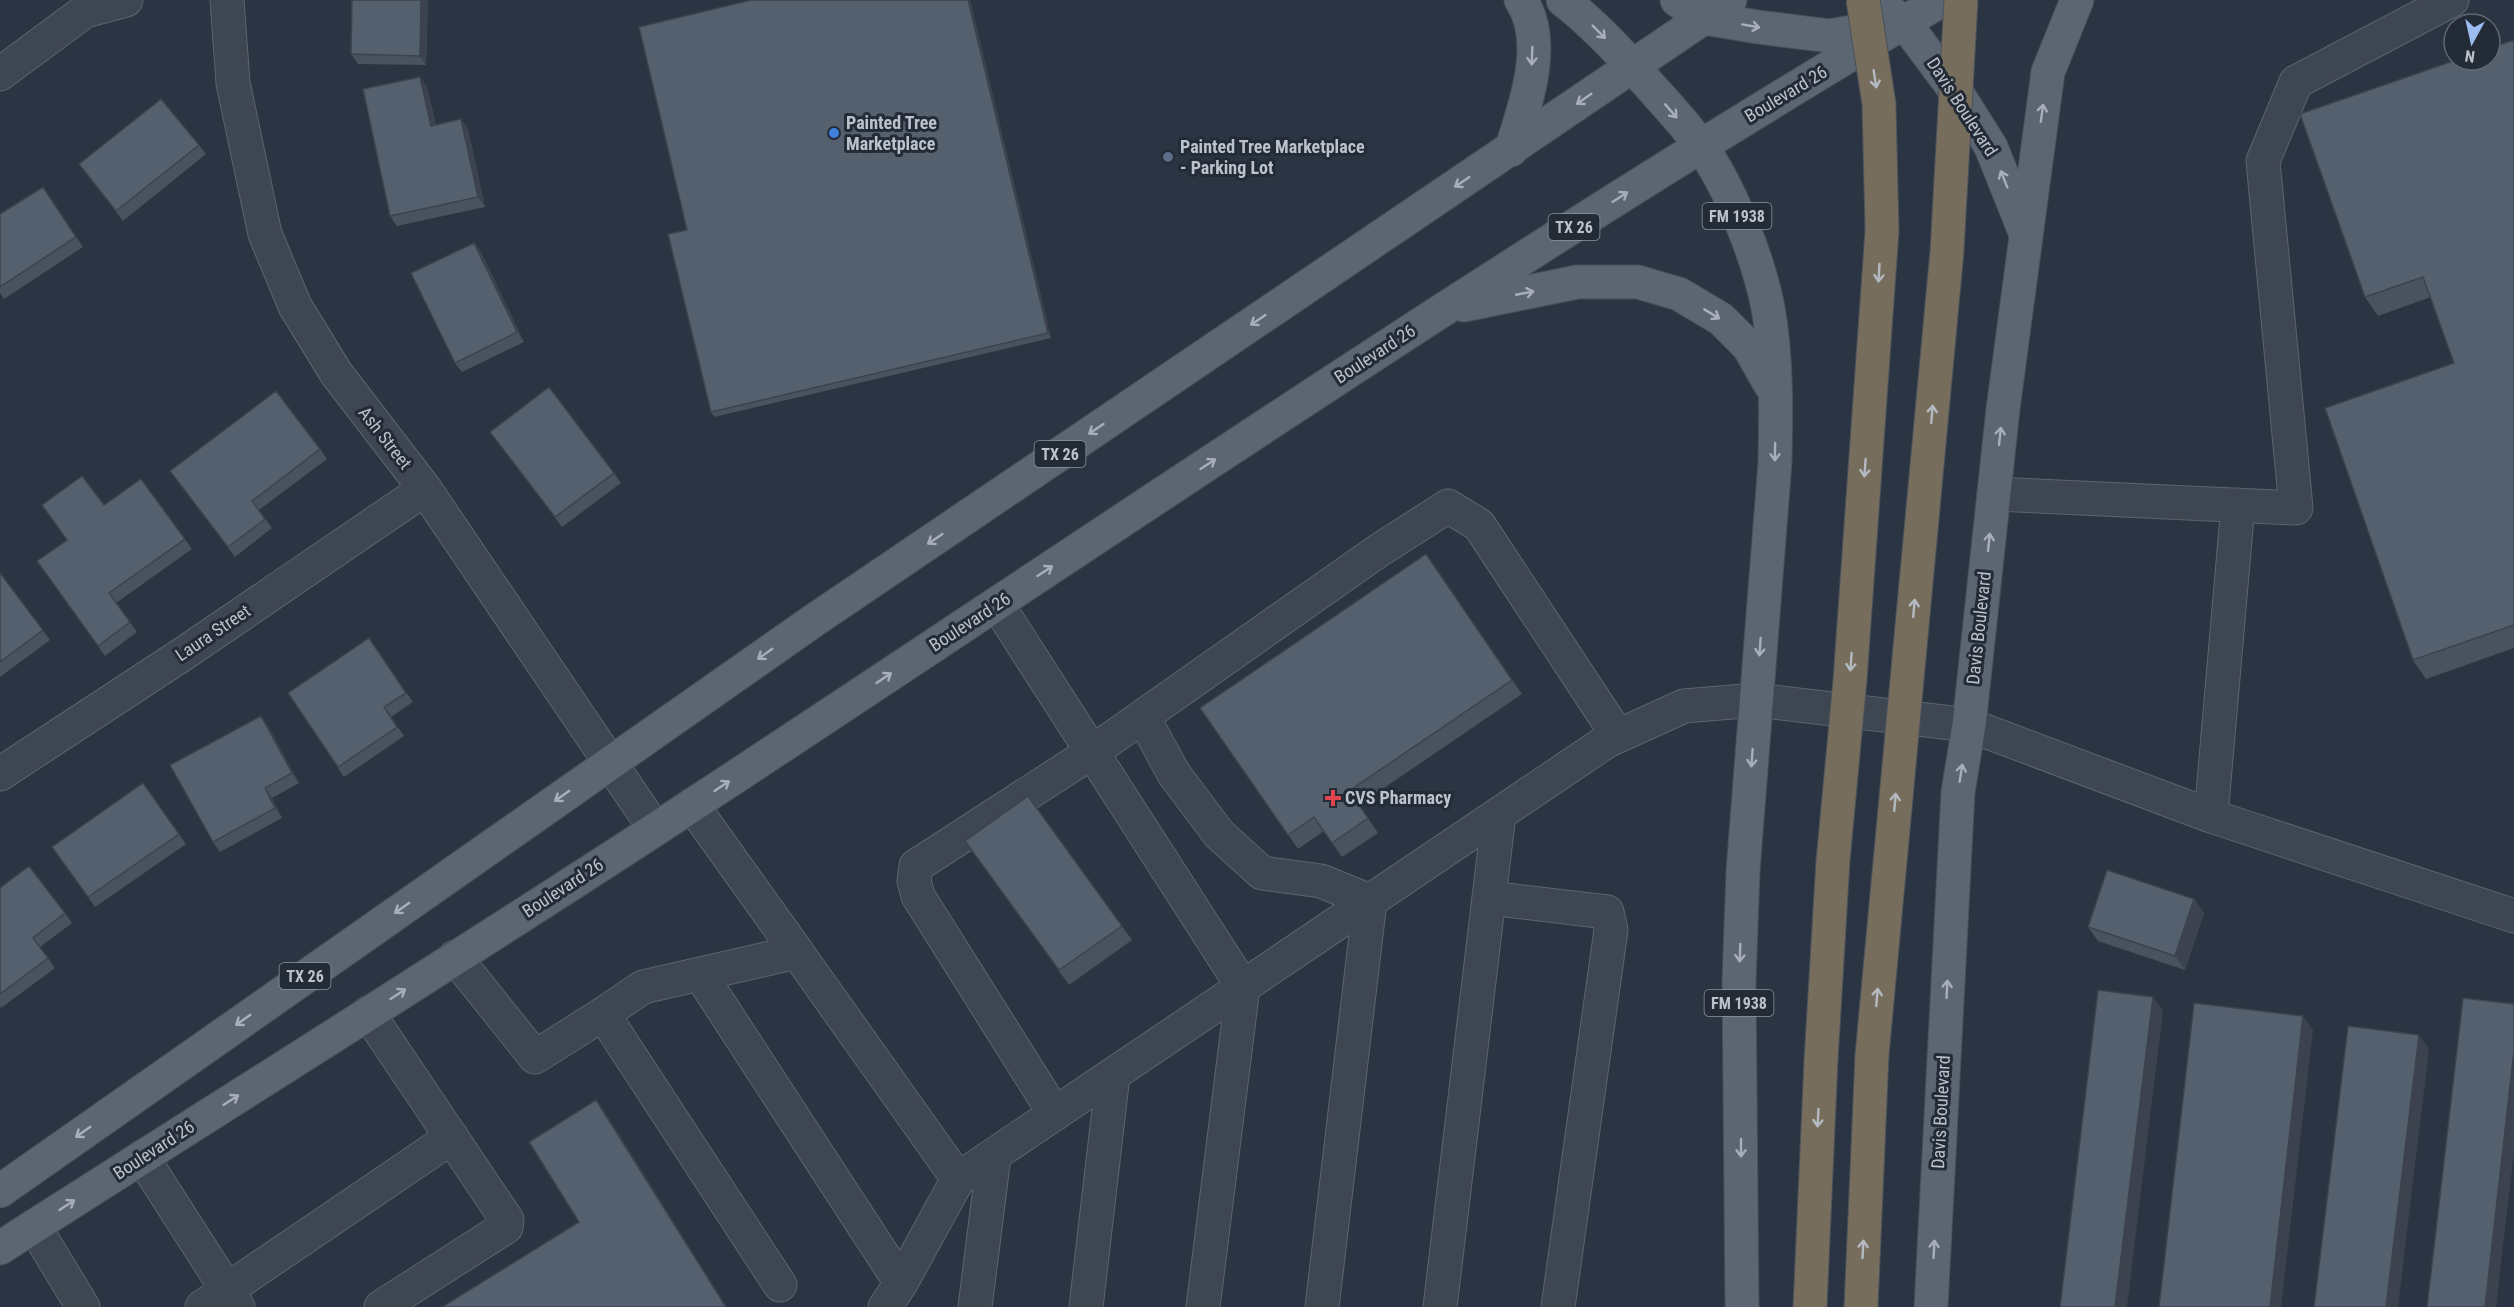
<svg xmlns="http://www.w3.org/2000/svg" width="2514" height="1307" font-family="'Roboto Condensed',sans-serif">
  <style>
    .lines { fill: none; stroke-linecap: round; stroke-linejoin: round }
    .minor-casing { stroke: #5c646f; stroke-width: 35 }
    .major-casing { stroke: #484f5b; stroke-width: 35 }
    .highway-casing { stroke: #49515c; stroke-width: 35 }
    .minor { stroke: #3e4652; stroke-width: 33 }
    .major { stroke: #5c6572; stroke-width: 33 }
    .highway { stroke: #776d5c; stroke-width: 33 }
    .highway-bridge-casing { stroke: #49515c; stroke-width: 35; stroke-linecap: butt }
    .highway-bridge { stroke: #776d5c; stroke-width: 33 }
    .wall { fill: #49535f }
    .shaded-wall { fill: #3c434e }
    .building { fill: #55606f; stroke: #3c434e; stroke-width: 1.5 }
    .oneway { stroke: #a8afba }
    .oneway2 { stroke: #b4bac1 }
    .shop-dot { fill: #3f7fe0; stroke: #232b37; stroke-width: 2 }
    .service-dot { fill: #5c6f8a; stroke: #232b37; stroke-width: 2 }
    .health-dot { fill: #e0444e; stroke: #232b37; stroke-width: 2 }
    .labels { text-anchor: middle; stroke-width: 6; stroke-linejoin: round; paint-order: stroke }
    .shield { fill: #232b37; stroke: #8d959f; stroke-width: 1.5 }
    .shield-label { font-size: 16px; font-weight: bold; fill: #bbc2cc }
    .street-label { font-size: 18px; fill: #bbc2cc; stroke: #232b37 }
    .poi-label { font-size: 18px; font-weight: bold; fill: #bbc2cc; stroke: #232b37; text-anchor: start }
  </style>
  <rect width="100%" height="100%" fill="#2a3442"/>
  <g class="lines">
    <g class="minor-casing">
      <path id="minor" d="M 227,0 L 233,83 L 265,234 L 295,306 L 336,373 L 425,489 L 655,829
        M 0,74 L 85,11 L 126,0
        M 1994,494 L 2296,508 L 2263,161 L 2296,82 L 2452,0
        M 997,604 L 1243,987 L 1203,1307
        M 1143,717 L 1174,774 L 1219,834 L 1262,873 L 1321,881 L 1370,901 L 1322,1307
        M 0,774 L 183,654 L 425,489
        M 2211,816 L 2238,505
        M 1489,898 L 1607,912 L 1611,930 L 1558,1307
        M 797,952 L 958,1179 L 901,1283 L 885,1307
        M 455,957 L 535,1057 L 603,1014 L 780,1285
        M 700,974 L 901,1283
        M 368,1013 L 507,1220 L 506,1227 L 381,1307
        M 603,1014 L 643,987 L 797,952 L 692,805
        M 1055,1114 L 918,896 L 914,881 L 916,866 L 1092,752 L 1378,551 L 1448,506 L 1479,525 L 1618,736
        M 142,1157 L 238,1307
        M 958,1179 L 1607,741 L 1684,706 L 1756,700 L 1969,725 L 2211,816 L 2514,916
        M 34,1226 L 83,1307
        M 202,1307 L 452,1137
        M 975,1307 L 994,1156
        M 1086,1307 L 1113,1075
        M 1440,1307 L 1499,814"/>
    </g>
    <g class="major-casing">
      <path id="major" d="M 1563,0 C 1595,25 1623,55 1650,86 C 1667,105 1685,124 1700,145 C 1730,186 1758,257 1768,308 C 1777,358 1776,411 1775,462 L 1743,871 L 1739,981 L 1742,1307
        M 1677,0 L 1704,18 L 1758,27 L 1830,36 L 1885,26
        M 1873,0 L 1904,22 L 1957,93 L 1991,147 L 2025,232
        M 1511,150 C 1525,106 1549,42 1521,0
        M 1464,305 L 1577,282 L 1638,282 L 1679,294 L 1721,319 L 1749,347 L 1770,384
        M 0,1191 L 813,621 L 1730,0
        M 0,1248 C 231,1100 464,955 694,804 C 1108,532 1516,251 1942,0
        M 1931,1307 L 1958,792 L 1969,725 L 2003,409 L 2048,72 L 2077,0"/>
    </g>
    <g class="highway-casing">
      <path id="highway" d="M 1810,1307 L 1821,1060
        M 1861,1307 L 1872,1055"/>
    </g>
    <use href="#minor" class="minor"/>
    <use href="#major" class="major"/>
    <use href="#highway" class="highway"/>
    <g class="highway-bridge-casing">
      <path id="highway-bridge" d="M 1872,1055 L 1947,251 L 1961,0
        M 1821,1060 L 1833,861 L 1850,680 L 1882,231 L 1879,104 L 1863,0"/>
    </g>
    <use href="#highway-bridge" class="highway-bridge"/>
  </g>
  <path class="wall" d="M 352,0 L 428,0 L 426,65 L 358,64 L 351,54 Z
    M 751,0 L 970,0 L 1051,338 L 714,417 L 711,412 L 687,230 Z
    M 2514,40 L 2514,648 L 2426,679 L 2413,660 L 2454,363 L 2431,297 L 2378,316 L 2365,297 Z
    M 427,87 L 436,125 L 461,119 L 468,129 L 485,207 L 397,226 L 390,216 Z
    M 199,145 L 206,154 L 123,221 L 79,164 Z
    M 43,187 L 83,247 L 4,299 L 0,293 L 0,214 Z
    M 474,243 L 481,252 L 524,342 L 462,372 L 455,363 Z
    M 497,441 L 614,473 L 621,483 L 562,527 Z
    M 320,449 L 327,459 L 259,510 L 272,528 L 235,557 L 170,471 Z
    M 141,479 L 192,549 L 116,603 L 137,632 L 105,656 L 37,561 L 67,540 L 104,505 Z
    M 1426,554 L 1522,694 L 1359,805 L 1378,833 L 1342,857 L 1324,831 L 1298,849 L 1200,708 Z
    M 0,573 L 50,640 L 0,677 Z
    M 369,638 L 413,702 L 391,717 L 404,736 L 344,777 L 288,693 Z
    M 268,726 L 299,783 L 272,798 L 282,818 L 220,852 L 213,842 Z
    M 143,783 L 186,844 L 95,907 L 52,847 Z
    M 1028,796 L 1132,940 L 1069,985 L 965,841 Z
    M 0,888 L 65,913 L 72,923 L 40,947 L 55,968 L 1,1008 L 0,1006 Z
    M 2194,899 L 2204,913 L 2185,970 L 2098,941 L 2088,927 Z"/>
  <path class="shaded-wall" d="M 421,0 L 428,0 L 426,65 L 420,56 Z
    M 968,0 L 970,0 L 1051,338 L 1048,333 Z
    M 420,77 L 427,87 L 438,136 L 431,126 Z
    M 461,119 L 468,129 L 485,207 L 478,197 Z
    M 474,243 L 481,252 L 524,342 L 517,332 Z
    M 261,716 L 268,726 L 299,783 L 292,773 Z
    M 265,788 L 272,798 L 282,818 L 275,808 Z
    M 2194,899 L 2204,913 L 2185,970 L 2175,956 Z
    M 2153,997 L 2163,1011 L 2127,1307 L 2115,1307 Z
    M 2303,1016 L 2313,1030 L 2281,1307 L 2270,1307 Z
    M 2419,1035 L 2429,1049 L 2398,1307 L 2386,1307 Z
    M 2514,1051 L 2514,1152 L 2496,1307 L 2485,1307 Z
    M 596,1100 L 609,1118 L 727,1307 L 726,1307 Z"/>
  <path class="building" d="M 352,0 L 421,0 L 420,56 L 351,54 Z
    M 751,0 L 968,0 L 1048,333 L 711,412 L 668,234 L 687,230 L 639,27 Z
    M 2514,40 L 2514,625 L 2413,660 L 2325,408 L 2454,363 L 2423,277 L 2365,297 L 2300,114 L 2456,60 L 2490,60 L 2490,48 Z
    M 420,77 L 431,126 L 461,119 L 478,197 L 390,216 L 363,89 Z
    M 161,99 L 199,145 L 116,211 L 79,164 Z
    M 43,187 L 76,237 L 0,287 L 0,214 Z
    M 474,243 L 517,332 L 455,363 L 411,273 Z
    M 549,387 L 614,473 L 555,517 L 490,432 Z
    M 276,391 L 320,449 L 252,501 L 265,519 L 228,547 L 170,471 Z
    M 82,476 L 104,505 L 141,479 L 185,539 L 109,593 L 130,622 L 98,646 L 37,561 L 67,540 L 42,505 Z
    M 1426,554 L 1512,680 L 1349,791 L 1368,818 L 1332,843 L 1314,817 L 1288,835 L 1200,708 Z
    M 0,573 L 43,630 L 0,662 Z
    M 369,638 L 406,693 L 384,707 L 397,727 L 338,767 L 288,693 Z
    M 261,716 L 292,773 L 265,788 L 275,808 L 213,842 L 170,765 Z
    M 143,783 L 179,834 L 88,897 L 52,847 Z
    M 1028,796 L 1122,926 L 1059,970 L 965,841 Z
    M 29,866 L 65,913 L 33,938 L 48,958 L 0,994 L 0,888 Z
    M 2107,870 L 2194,899 L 2175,956 L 2088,927 Z
    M 2098,990 L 2153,997 L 2115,1307 L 2060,1307 Z
    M 2463,998 L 2514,1004 L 2514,1051 L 2485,1307 L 2427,1307 Z
    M 2194,1003 L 2303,1016 L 2270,1307 L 2159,1307 Z
    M 2348,1026 L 2419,1035 L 2386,1307 L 2314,1307 Z
    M 596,1100 L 726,1307 L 442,1307 L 579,1222 L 529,1142 Z"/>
  <defs><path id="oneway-shaft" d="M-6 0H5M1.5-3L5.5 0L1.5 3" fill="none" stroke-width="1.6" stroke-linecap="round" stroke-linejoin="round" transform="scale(1.5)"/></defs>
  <g class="oneway">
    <use href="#oneway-shaft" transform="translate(1751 26) rotate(10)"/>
    <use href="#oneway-shaft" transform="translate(1599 32) rotate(45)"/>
    <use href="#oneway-shaft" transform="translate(1532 56) rotate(92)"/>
    <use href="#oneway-shaft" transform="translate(1584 99) rotate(145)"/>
    <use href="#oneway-shaft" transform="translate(1671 111) rotate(49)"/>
    <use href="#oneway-shaft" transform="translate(2042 113) rotate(-82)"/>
    <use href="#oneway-shaft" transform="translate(2004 179) rotate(-112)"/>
    <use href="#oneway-shaft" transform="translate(1462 182) rotate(146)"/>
    <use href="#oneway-shaft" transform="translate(1620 197) rotate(-33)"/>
    <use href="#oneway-shaft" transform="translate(1525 293) rotate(-11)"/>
    <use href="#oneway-shaft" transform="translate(1712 314) rotate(31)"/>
    <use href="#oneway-shaft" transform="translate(1258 320) rotate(146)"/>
    <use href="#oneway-shaft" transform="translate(1096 429) rotate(146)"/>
    <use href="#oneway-shaft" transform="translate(2000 436) rotate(-84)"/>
    <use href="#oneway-shaft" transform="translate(1775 452) rotate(91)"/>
    <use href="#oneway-shaft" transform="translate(1208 464) rotate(-33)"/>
    <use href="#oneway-shaft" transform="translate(935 539) rotate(146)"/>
    <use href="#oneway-shaft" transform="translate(1989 542) rotate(-84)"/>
    <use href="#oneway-shaft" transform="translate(1045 571) rotate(-33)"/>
    <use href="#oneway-shaft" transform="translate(1760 647) rotate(94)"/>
    <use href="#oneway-shaft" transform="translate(765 654) rotate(145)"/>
    <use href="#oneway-shaft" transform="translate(884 678) rotate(-34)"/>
    <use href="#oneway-shaft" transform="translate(1752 758) rotate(94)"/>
    <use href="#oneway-shaft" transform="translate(1961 773) rotate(-81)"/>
    <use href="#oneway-shaft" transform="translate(722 786) rotate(-34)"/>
    <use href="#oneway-shaft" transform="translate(562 796) rotate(145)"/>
    <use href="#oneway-shaft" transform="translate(402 908) rotate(145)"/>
    <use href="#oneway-shaft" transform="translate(1740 953) rotate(92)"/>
    <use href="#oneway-shaft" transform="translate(1947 989) rotate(-87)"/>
    <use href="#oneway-shaft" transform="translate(398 994) rotate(-33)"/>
    <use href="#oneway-shaft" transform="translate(243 1020) rotate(145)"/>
    <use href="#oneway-shaft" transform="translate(231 1100) rotate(-33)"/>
    <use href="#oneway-shaft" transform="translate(83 1132) rotate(145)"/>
    <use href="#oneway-shaft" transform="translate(1741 1148) rotate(90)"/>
    <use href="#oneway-shaft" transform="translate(67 1205) rotate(-33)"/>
    <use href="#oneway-shaft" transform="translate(1934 1249) rotate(-87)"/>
  </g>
  <g class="oneway2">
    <use href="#oneway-shaft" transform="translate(1875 79) rotate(81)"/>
    <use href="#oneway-shaft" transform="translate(1879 273) rotate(93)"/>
    <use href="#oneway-shaft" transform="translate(1932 414) rotate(-85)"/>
    <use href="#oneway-shaft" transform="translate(1865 468) rotate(94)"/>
    <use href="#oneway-shaft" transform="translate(1914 608) rotate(-85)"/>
    <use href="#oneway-shaft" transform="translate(1851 662) rotate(94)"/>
    <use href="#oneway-shaft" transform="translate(1895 802) rotate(-85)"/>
    <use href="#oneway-shaft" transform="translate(1877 997) rotate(-85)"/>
    <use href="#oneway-shaft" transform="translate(1818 1118) rotate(93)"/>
    <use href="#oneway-shaft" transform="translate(1863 1249) rotate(-87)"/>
  </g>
  <circle class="shop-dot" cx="834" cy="133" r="6"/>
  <circle class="service-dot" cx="1168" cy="157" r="6"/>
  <path class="health-dot" d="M1330 789h6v6h6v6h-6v6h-6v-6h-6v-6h6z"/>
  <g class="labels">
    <g class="shield">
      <rect x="1702.5" y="203" width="69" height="26" rx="4.5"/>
      <rect x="1548.5" y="214" width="51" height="26" rx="4.5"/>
      <rect x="1034.5" y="441" width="51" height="26" rx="4.5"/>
      <rect x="279.5" y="963" width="51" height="26" rx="4.5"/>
      <rect x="1704.5" y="990" width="69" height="26" rx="4.5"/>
    </g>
    <g class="shield-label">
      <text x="1737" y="222">FM 1938</text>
      <text x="1574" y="233">TX 26</text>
      <text x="1060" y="460">TX 26</text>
      <text x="305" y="982">TX 26</text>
      <text x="1739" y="1009">FM 1938</text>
    </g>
    <g class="street-label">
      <text transform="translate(1786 94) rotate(-31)" y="6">Boulevard 26</text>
      <text transform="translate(1962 107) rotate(57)" y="6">Davis Boulevard</text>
      <text transform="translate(1375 354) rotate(-33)" y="6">Boulevard 26</text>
      <text transform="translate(385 438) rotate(52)" y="6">Ash Street</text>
      <text transform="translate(970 622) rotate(-33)" y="6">Boulevard 26</text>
      <text transform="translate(1979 628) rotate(-84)" y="6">Davis Boulevard</text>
      <text transform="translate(213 633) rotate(-34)" y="6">Laura Street</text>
      <text transform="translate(563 888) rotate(-33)" y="6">Boulevard 26</text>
      <text transform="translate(1941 1112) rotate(-87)" y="6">Davis Boulevard</text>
      <text transform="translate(154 1150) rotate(-33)" y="6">Boulevard 26</text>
    </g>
    <g class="poi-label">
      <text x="846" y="129">Painted Tree<tspan x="846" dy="21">Marketplace</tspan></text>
      <text x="1180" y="153">Painted Tree Marketplace<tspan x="1180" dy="21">- Parking Lot</tspan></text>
      <text x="1345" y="804">CVS Pharmacy</text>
    </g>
  </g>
  <g transform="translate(2472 42) rotate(188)"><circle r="28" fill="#232b37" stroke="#606773" stroke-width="1.5"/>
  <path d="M0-4.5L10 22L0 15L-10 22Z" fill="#9cbcf0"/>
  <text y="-9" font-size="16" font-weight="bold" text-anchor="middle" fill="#bbc2cc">N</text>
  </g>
</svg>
